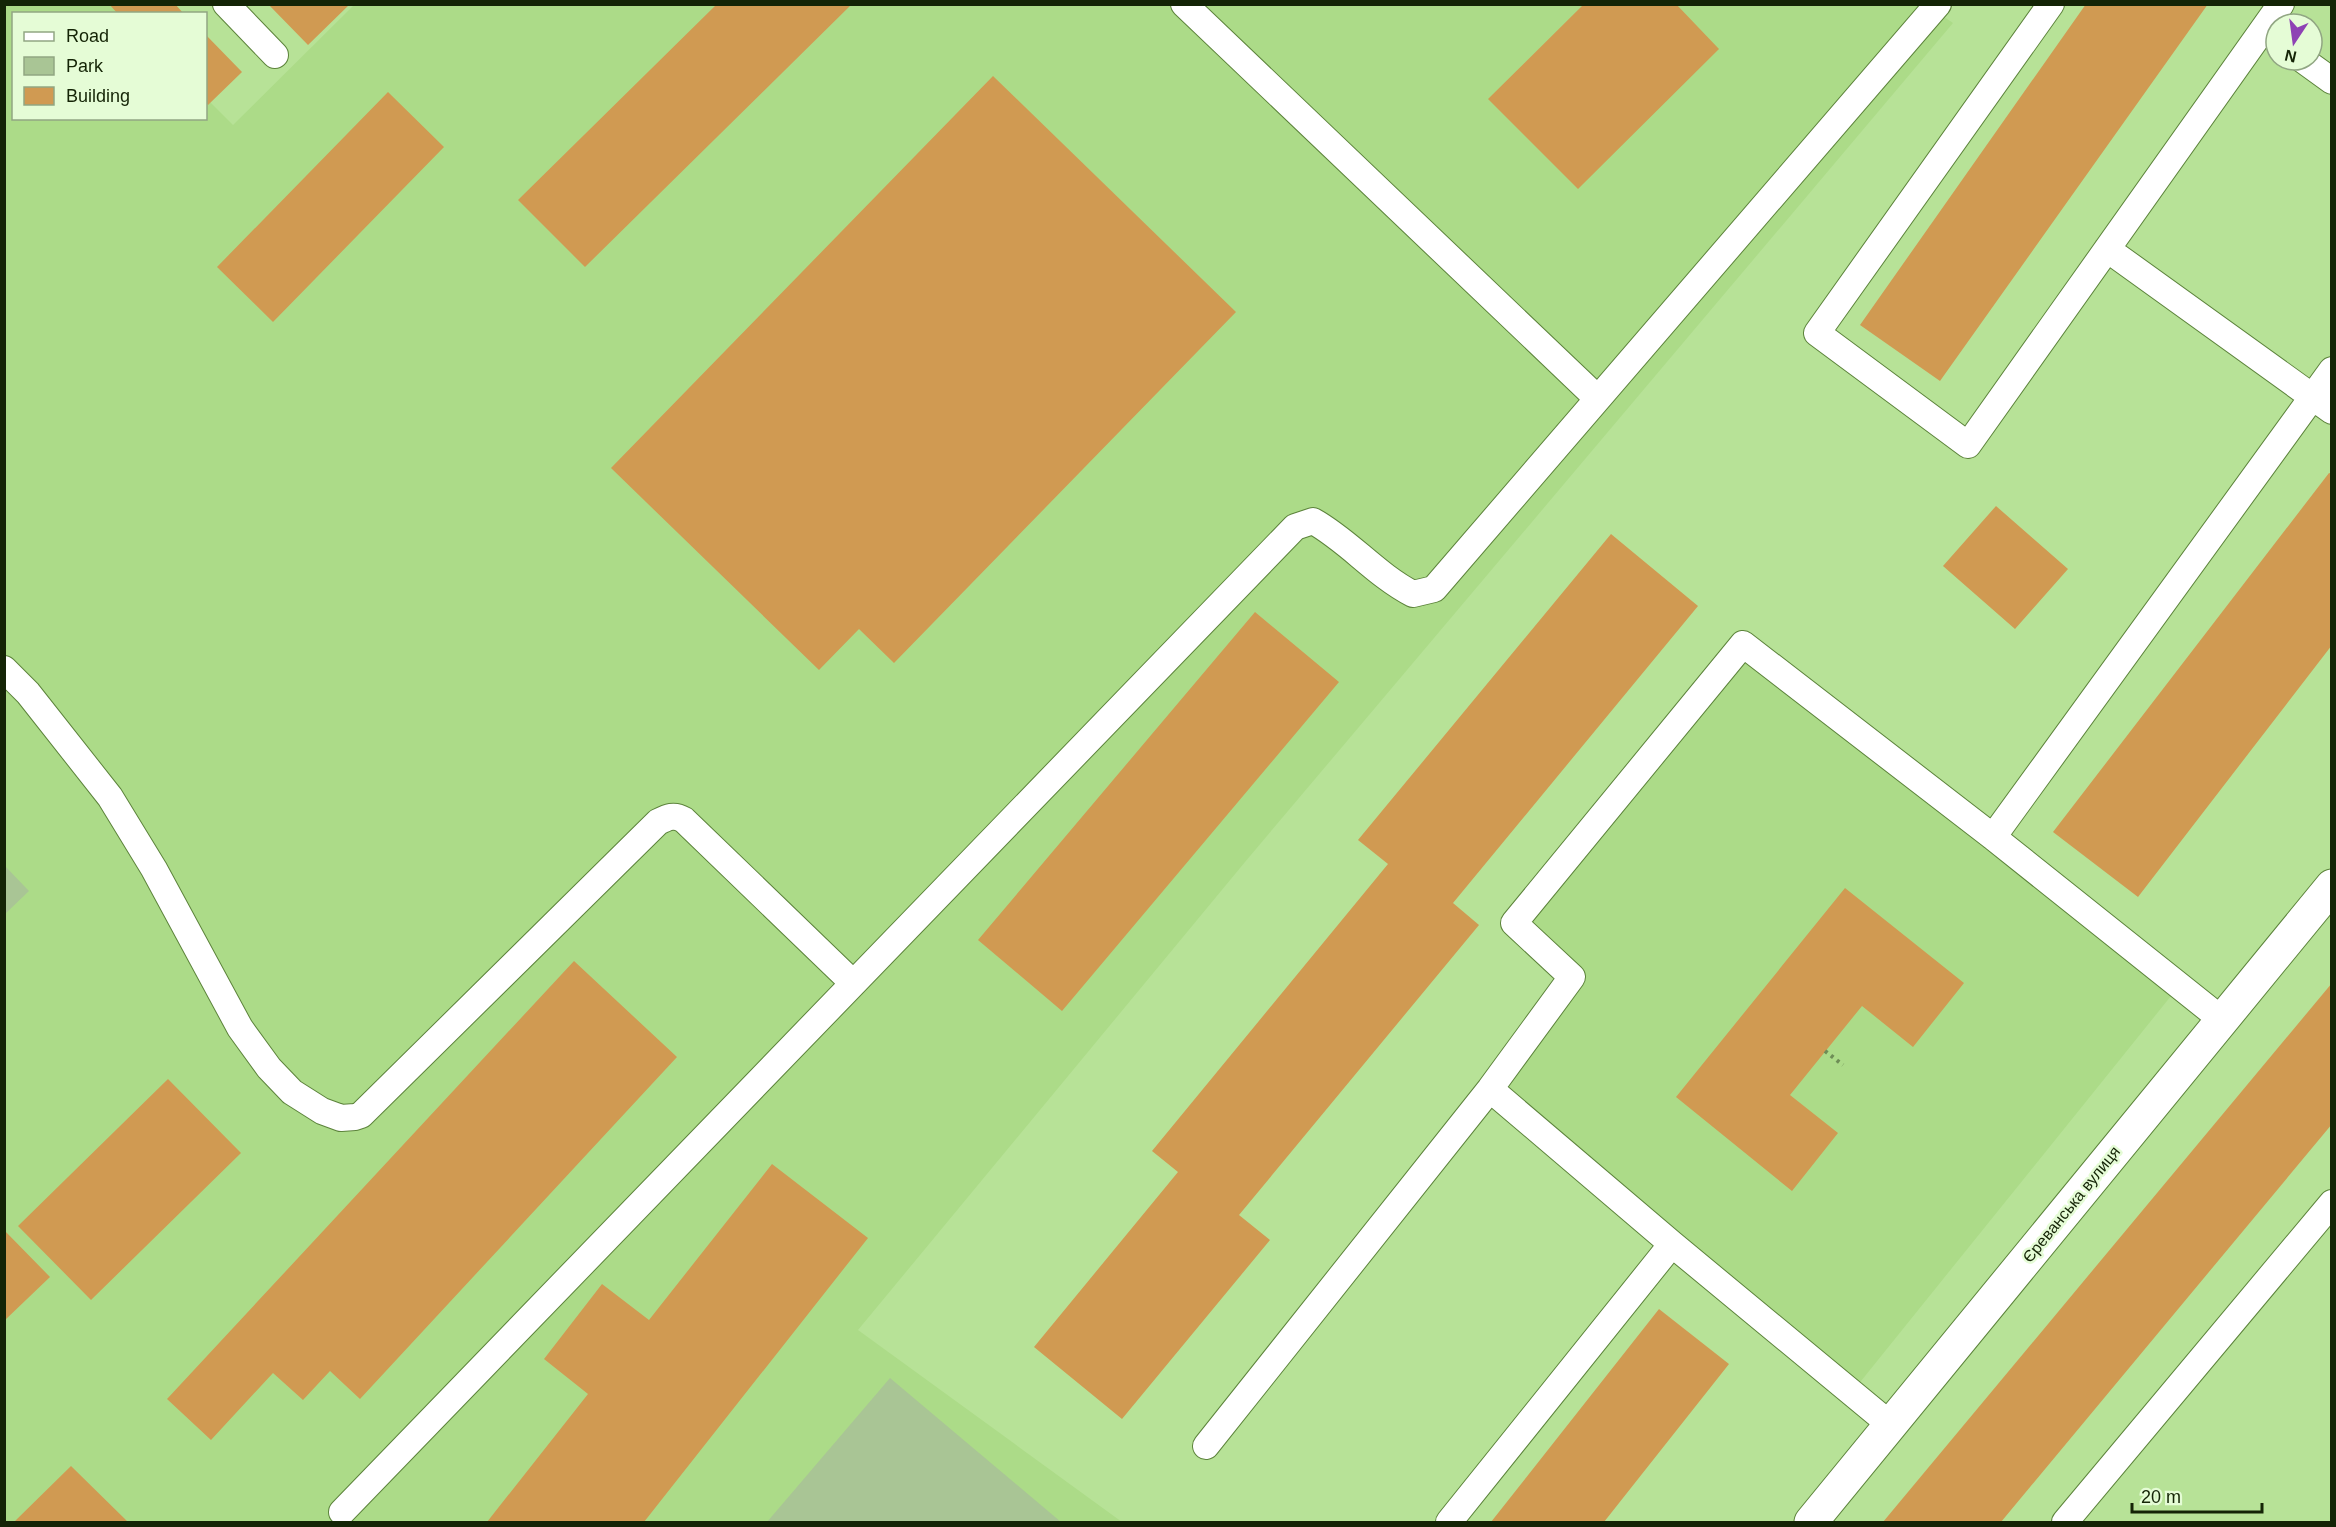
<svg xmlns="http://www.w3.org/2000/svg" width="2336" height="1527" font-family="Arial,sans-serif">
  <style>
    .built { fill: #acdb88 }
    .green { fill: #a9c595 }
    .building { fill: #d09a52 }
    .lines { fill: none; stroke-linecap: round; stroke-linejoin: round }
    .lane-casing { stroke: #5c833b; stroke-width: 28 }
    .street-casing { stroke: #5c833b; stroke-width: 35 }
    .path { stroke: #6e8d56; stroke-width: 4; stroke-dasharray: 3 4.5; stroke-linecap: butt }
    .lane { stroke: #fff; stroke-width: 26 }
    .street { stroke: #fff; stroke-width: 33 }
    .labels { text-anchor: middle; stroke-width: 5; stroke-linejoin: round; paint-order: stroke }
    .street-label { font-size: 16px; fill: #142406; stroke: #e5fcd6 }
  </style>
  <rect width="100%" height="100%" fill="#b7e297"/>
  <path class="built" d="M 1925,4 L 1953,23 L 1245,862 L 858,1330 L 1122,1522 L 5,1522 L 5,5 L 114,5 L 122,13 L 14,14 L 14,118 L 206,118 L 206,98 L 233,125 L 354,5 Z
    M 1744,651 L 2175,991 L 1857,1386 L 1500,1088 L 1581,975 L 1524,923 Z"/>
  <path class="green" d="M 5,866 L 29,891 L 5,914 Z
    M 890,1378 L 1061,1522 L 767,1522 Z"/>
  <path class="building" d="M 109,4 L 175,4 L 184,14 L 118,14 Z
    M 268,4 L 350,4 L 308,45 Z
    M 717,4 L 852,4 L 585,267 L 518,200 Z
    M 1584,4 L 1676,4 L 1719,49 L 1578,189 L 1488,99 Z
    M 2086,4 L 2208,4 L 1940,381 L 1860,325 Z
    M 206,35 L 242,72 L 208,105 L 206,102 Z
    M 993,76 L 1236,312 L 894,663 L 859,629 L 819,670 L 611,468 Z
    M 388,92 L 444,147 L 273,322 L 217,267 Z
    M 2329,473 L 2332,474 L 2332,645 L 2138,897 L 2053,832 Z
    M 1996,506 L 2068,569 L 2015,629 L 1943,566 Z
    M 1611,534 L 1698,606 L 1453,903 L 1479,925 L 1239,1215 L 1270,1240 L 1122,1419 L 1034,1347 L 1178,1172 L 1152,1151 L 1388,864 L 1358,840 Z
    M 1255,612 L 1339,682 L 1062,1011 L 978,940 Z
    M 1845,888 L 1964,983 L 1913,1047 L 1862,1006 L 1790,1095 L 1838,1133 L 1792,1191 L 1676,1097 Z
    M 574,961 L 677,1057 L 360,1399 L 330,1371 L 303,1400 L 273,1373 L 211,1440 L 167,1399 Z
    M 2332,983 L 2332,1124 L 2001,1522 L 1883,1522 Z
    M 168,1079 L 241,1153 L 91,1300 L 18,1226 Z
    M 772,1164 L 868,1238 L 644,1522 L 487,1522 L 588,1394 L 544,1359 L 602,1284 L 649,1320 Z
    M 4,1230 L 50,1277 L 4,1321 Z
    M 1659,1309 L 1729,1364 L 1604,1522 L 1491,1522 Z
    M 71,1466 L 128,1522 L 14,1522 Z"/>
  <g class="lines">
    <g class="lane-casing">
      <path id="lane" d="M 226,4 L 275,55
        M 1184,4 L 1597,398
        M 2051,4 L 1817,333 L 1968,445 L 2281,4
        M 2303,60 L 2332,81
        M 2107,249 L 2332,411
        M 4,669 L 28,693 L 110,797 L 154,869 L 240,1028 L 269,1068 L 292,1092 L 322,1111 L 341,1118 L 355,1117 L 361,1115 L 658,822 C 668,817 674,814 684,820 L 853,983
        M 1993,837 L 2332,370
        M 1490,1089 L 1672,1244 L 1892,1426
        M 1206,1446 L 1490,1089 L 1572,977 L 1514,923 L 1743,644 L 1993,837 L 2221,1019
        M 342,1512 L 1295,527 L 1313,521 C 1349,541 1376,575 1413,594 L 1434,589 L 1938,4
        M 1449,1522 L 1672,1244
        M 2065,1522 L 2332,1203"/>
    </g>
    <g class="street-casing">
      <path id="street" d="M 1811,1522 L 2332,886"/>
    </g>
    <path class="path" d="M 1825,1051 L 1843,1065"/>
    <use href="#lane" class="lane"/>
    <use href="#street" class="street"/>
  </g>
  <g class="labels">
    <g class="street-label">
      <text transform="translate(2071 1204) rotate(-51)" y="6">Єреванська вулиця</text>
    </g>
  </g>
  <rect width="2336" height="1527" fill="none" stroke="#142406" stroke-width="12"/>
  <rect x="12" y="12" width="195" height="108" fill="#e5fcd6" stroke="#91a683" stroke-width="1.5"/>
  <rect x="24" y="32" width="30" height="9" fill="#ffffff" stroke="#91a683" stroke-width="1.5"/>
  <text x="66" y="42" font-size="18" fill="#142406">Road</text>
  <rect x="24" y="57" width="30" height="18" fill="#a9c595" stroke="#91a683" stroke-width="1.5"/>
  <text x="66" y="72" font-size="18" fill="#142406">Park</text>
  <rect x="24" y="87" width="30" height="18" fill="#d09a52" stroke="#91a683" stroke-width="1.5"/>
  <text x="66" y="102" font-size="18" fill="#142406">Building</text>
  <g transform="translate(2294 42) rotate(193)"><circle r="28" fill="#e5fcd6" stroke="#91a683" stroke-width="1.5"/>
  <path d="M0-4.5L10 22L0 15L-10 22Z" fill="#8e42b4"/>
  <text y="-9" font-size="16" font-weight="bold" text-anchor="middle" fill="#142406">N</text>
  </g>
  <path d="M2132 1503v9h130v-9" fill="none" stroke="#142406" stroke-width="3"/>
  <text x="2141" y="1503" font-size="18" fill="#142406" stroke="#e5fcd6" stroke-width="4.5" paint-order="stroke">20 m</text>
</svg>
